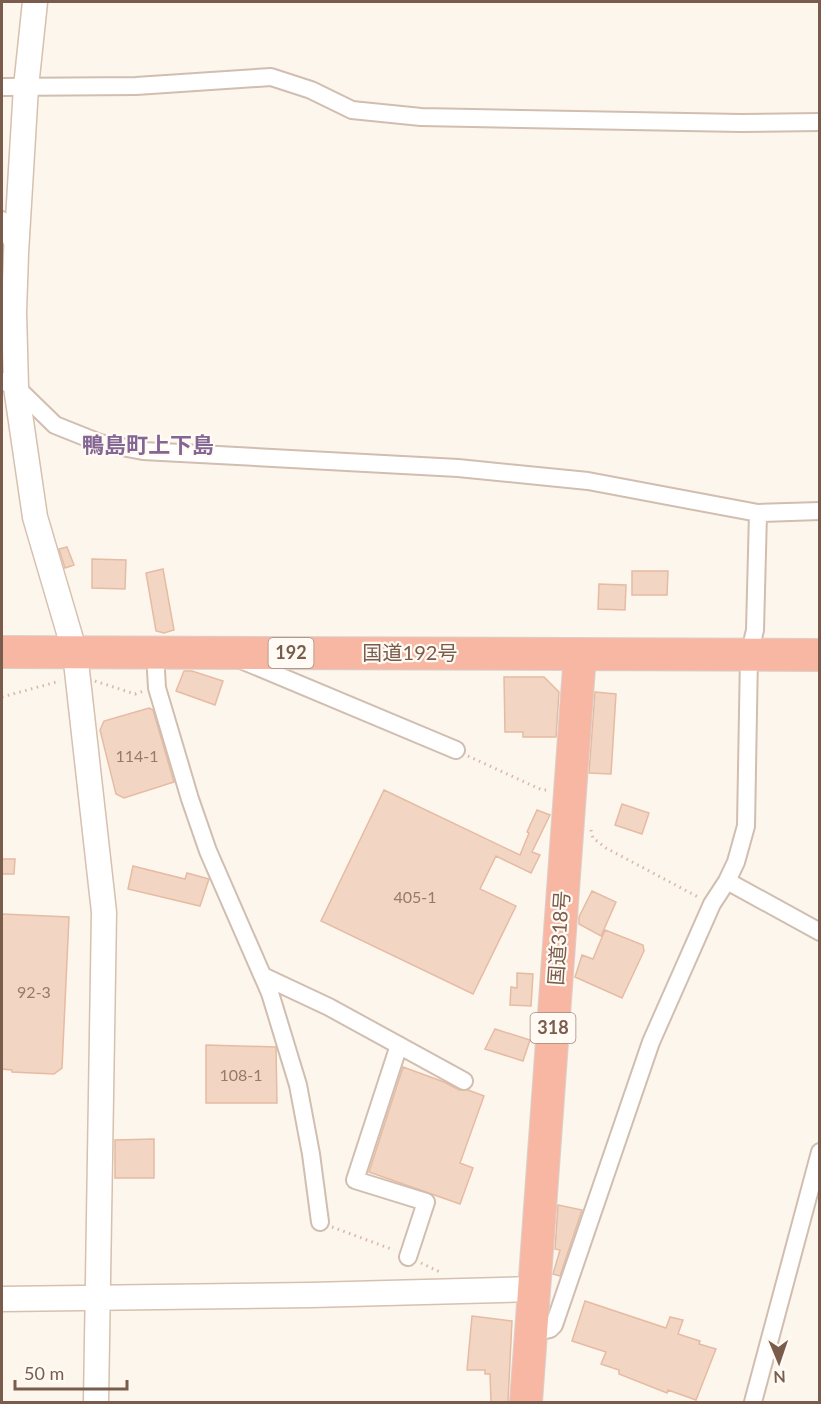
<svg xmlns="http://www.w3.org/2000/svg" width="821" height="1404" font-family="Lato,'Noto Sans JP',sans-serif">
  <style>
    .building { fill: #f3d5c3; stroke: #e6bba3; stroke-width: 1.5 }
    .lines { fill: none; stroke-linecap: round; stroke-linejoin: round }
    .street-casing { stroke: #d1beb0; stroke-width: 20 }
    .secondary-casing { stroke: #d6c0b0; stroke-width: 27 }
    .highway-casing { stroke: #dad1cd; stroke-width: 34 }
    .path { stroke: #d9b8a5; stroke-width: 3; stroke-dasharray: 1.5 4.5; stroke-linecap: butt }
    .street { stroke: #fff; stroke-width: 16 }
    .secondary { stroke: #fff; stroke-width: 24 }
    .highway { stroke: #f7b7a3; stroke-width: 32 }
    .labels { text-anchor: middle; stroke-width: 4.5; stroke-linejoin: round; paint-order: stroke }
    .number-label { font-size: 16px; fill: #987a6a }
    .shield { fill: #fffaf3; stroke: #a28b7f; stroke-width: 1.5 }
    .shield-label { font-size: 18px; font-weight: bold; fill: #7a5c4d }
    .street-label { font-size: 20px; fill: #7a5c4d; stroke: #fffaf3 }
    .quarter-label { font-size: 22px; font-weight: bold; fill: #846695; stroke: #fffaf3 }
  </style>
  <rect width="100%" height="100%" fill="#fdf6ec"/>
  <path class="building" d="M 67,547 L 74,565 L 65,568 L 59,549 Z
    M 92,559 L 126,560 L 125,589 L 92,588 Z
    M 163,569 L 174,630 L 164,633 L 156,631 L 146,573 Z
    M 632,571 L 668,571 L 667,595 L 632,595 Z
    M 599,584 L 626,585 L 625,610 L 598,609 Z
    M 184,671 L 192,671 L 223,681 L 215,705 L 176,691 Z
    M 504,677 L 544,677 L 559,692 L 556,737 L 523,737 L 523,732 L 505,732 Z
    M 595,692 L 616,694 L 611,774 L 589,773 Z
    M 149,708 L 153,710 L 174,782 L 124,798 L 116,794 L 100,730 L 104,721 Z
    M 384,790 L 520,855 L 529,833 L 527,832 L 537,810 L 550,815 L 532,852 L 540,855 L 531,873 L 496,856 L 480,889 L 516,906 L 473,994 L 321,921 Z
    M 622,804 L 649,813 L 642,834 L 615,825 Z
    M 2,859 L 15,859 L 14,874 L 2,874 Z
    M 133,866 L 185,879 L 187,873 L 209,879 L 200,906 L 128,889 Z
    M 592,891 L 616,902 L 601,936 L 579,924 L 579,917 Z
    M 2,914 L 69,917 L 62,1068 L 54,1074 L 12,1072 L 12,1070 L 2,1069 Z
    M 605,930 L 643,945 L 644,951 L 622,998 L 575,977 L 582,955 L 593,959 Z
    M 517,973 L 533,974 L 531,1006 L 510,1005 L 511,987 L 517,988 Z
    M 495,1029 L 530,1040 L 523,1061 L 485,1049 Z
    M 206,1045 L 276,1047 L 277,1103 L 206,1103 Z
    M 403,1067 L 444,1082 L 459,1090 L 468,1090 L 484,1096 L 460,1163 L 473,1168 L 460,1204 L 369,1172 Z
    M 154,1139 L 154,1178 L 115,1178 L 115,1140 Z
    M 558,1205 L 582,1210 L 560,1276 L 553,1274 L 560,1250 L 555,1249 Z
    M 585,1301 L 666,1328 L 670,1317 L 683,1320 L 678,1334 L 700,1341 L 699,1344 L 716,1349 L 696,1400 L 668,1390 L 667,1393 L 619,1374 L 619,1370 L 601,1364 L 606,1352 L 572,1341 Z
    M 472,1316 L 512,1321 L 508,1402 L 491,1402 L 490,1374 L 485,1374 L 485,1370 L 467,1370 Z"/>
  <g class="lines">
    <g class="street-casing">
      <path id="street" d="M 2,87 L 136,86 L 271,77 L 311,90 L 352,110 L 421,117 L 741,123 L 820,122
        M 2,220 L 15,249
        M 2,381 L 16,387 L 55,425 L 100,443 L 143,451 L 458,468 L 588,481 L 758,513 L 820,511
        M 155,653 L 157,688 L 190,799 L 208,851 L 270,993 L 298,1085 L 311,1154 L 320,1222
        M 241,660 L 456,750
        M 727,881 L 820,932
        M 263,976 L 329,1007 L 464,1081
        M 399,1045 L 355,1180 L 426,1202 L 408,1257
        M 532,1333 L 550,1329 L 554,1325 L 651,1042 L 712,904 L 727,881 L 736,862 L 746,826 L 749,655 L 755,630 L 758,513
        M 753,1402 L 820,1152"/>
    </g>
    <g class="secondary-casing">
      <path id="secondary" d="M 35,2 L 26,87 L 16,253 L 14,312 L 16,387 L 35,517 L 75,653 L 104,912 L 96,1402
        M 2,1299 L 311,1295 L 534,1289"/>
    </g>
    <g class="highway-casing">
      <path id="highway" d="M 2,652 L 820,655
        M 526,1402 L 580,654"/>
    </g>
    <path class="path" d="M 95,681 L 135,694 L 144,691
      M 2,697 L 60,681
      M 468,756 L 542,790 L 547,790
      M 591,830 L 593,838 L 606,848 L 700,898
      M 332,1227 L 394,1250
      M 421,1263 L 440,1272"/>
    <use href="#street" class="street"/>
    <use href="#secondary" class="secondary"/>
    <use href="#highway" class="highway"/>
  </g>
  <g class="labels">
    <g class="number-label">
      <text x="137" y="762">114-1</text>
      <text x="415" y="903">405-1</text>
      <text x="34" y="998">92-3</text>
      <text x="241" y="1081">108-1</text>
    </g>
    <g class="shield">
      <rect x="268.5" y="638" width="45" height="30" rx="4.5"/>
      <rect x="530.5" y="1013" width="45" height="30" rx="4.5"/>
    </g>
    <g class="shield-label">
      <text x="291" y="659">192</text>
      <text x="553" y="1034">318</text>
    </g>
    <g class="street-label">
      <text x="410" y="660">国道192号</text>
      <text transform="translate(559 938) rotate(-86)" y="7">国道318号</text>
    </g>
    <g class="quarter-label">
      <text x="148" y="453">鴨島町上下島</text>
    </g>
  </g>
  <rect width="821" height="1404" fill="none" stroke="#7a5c4d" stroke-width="6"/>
  <g transform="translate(779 1362) rotate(178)" stroke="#fffaf3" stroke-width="4.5" paint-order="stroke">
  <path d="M0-4.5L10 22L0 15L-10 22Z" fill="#7a5c4d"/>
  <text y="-9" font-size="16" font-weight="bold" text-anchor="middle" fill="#7a5c4d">N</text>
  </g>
  <path d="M15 1380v9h112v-9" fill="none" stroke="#7a5c4d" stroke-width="3"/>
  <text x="24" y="1380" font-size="18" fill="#7a5c4d" stroke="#fffaf3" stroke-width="4.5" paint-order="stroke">50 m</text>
</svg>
